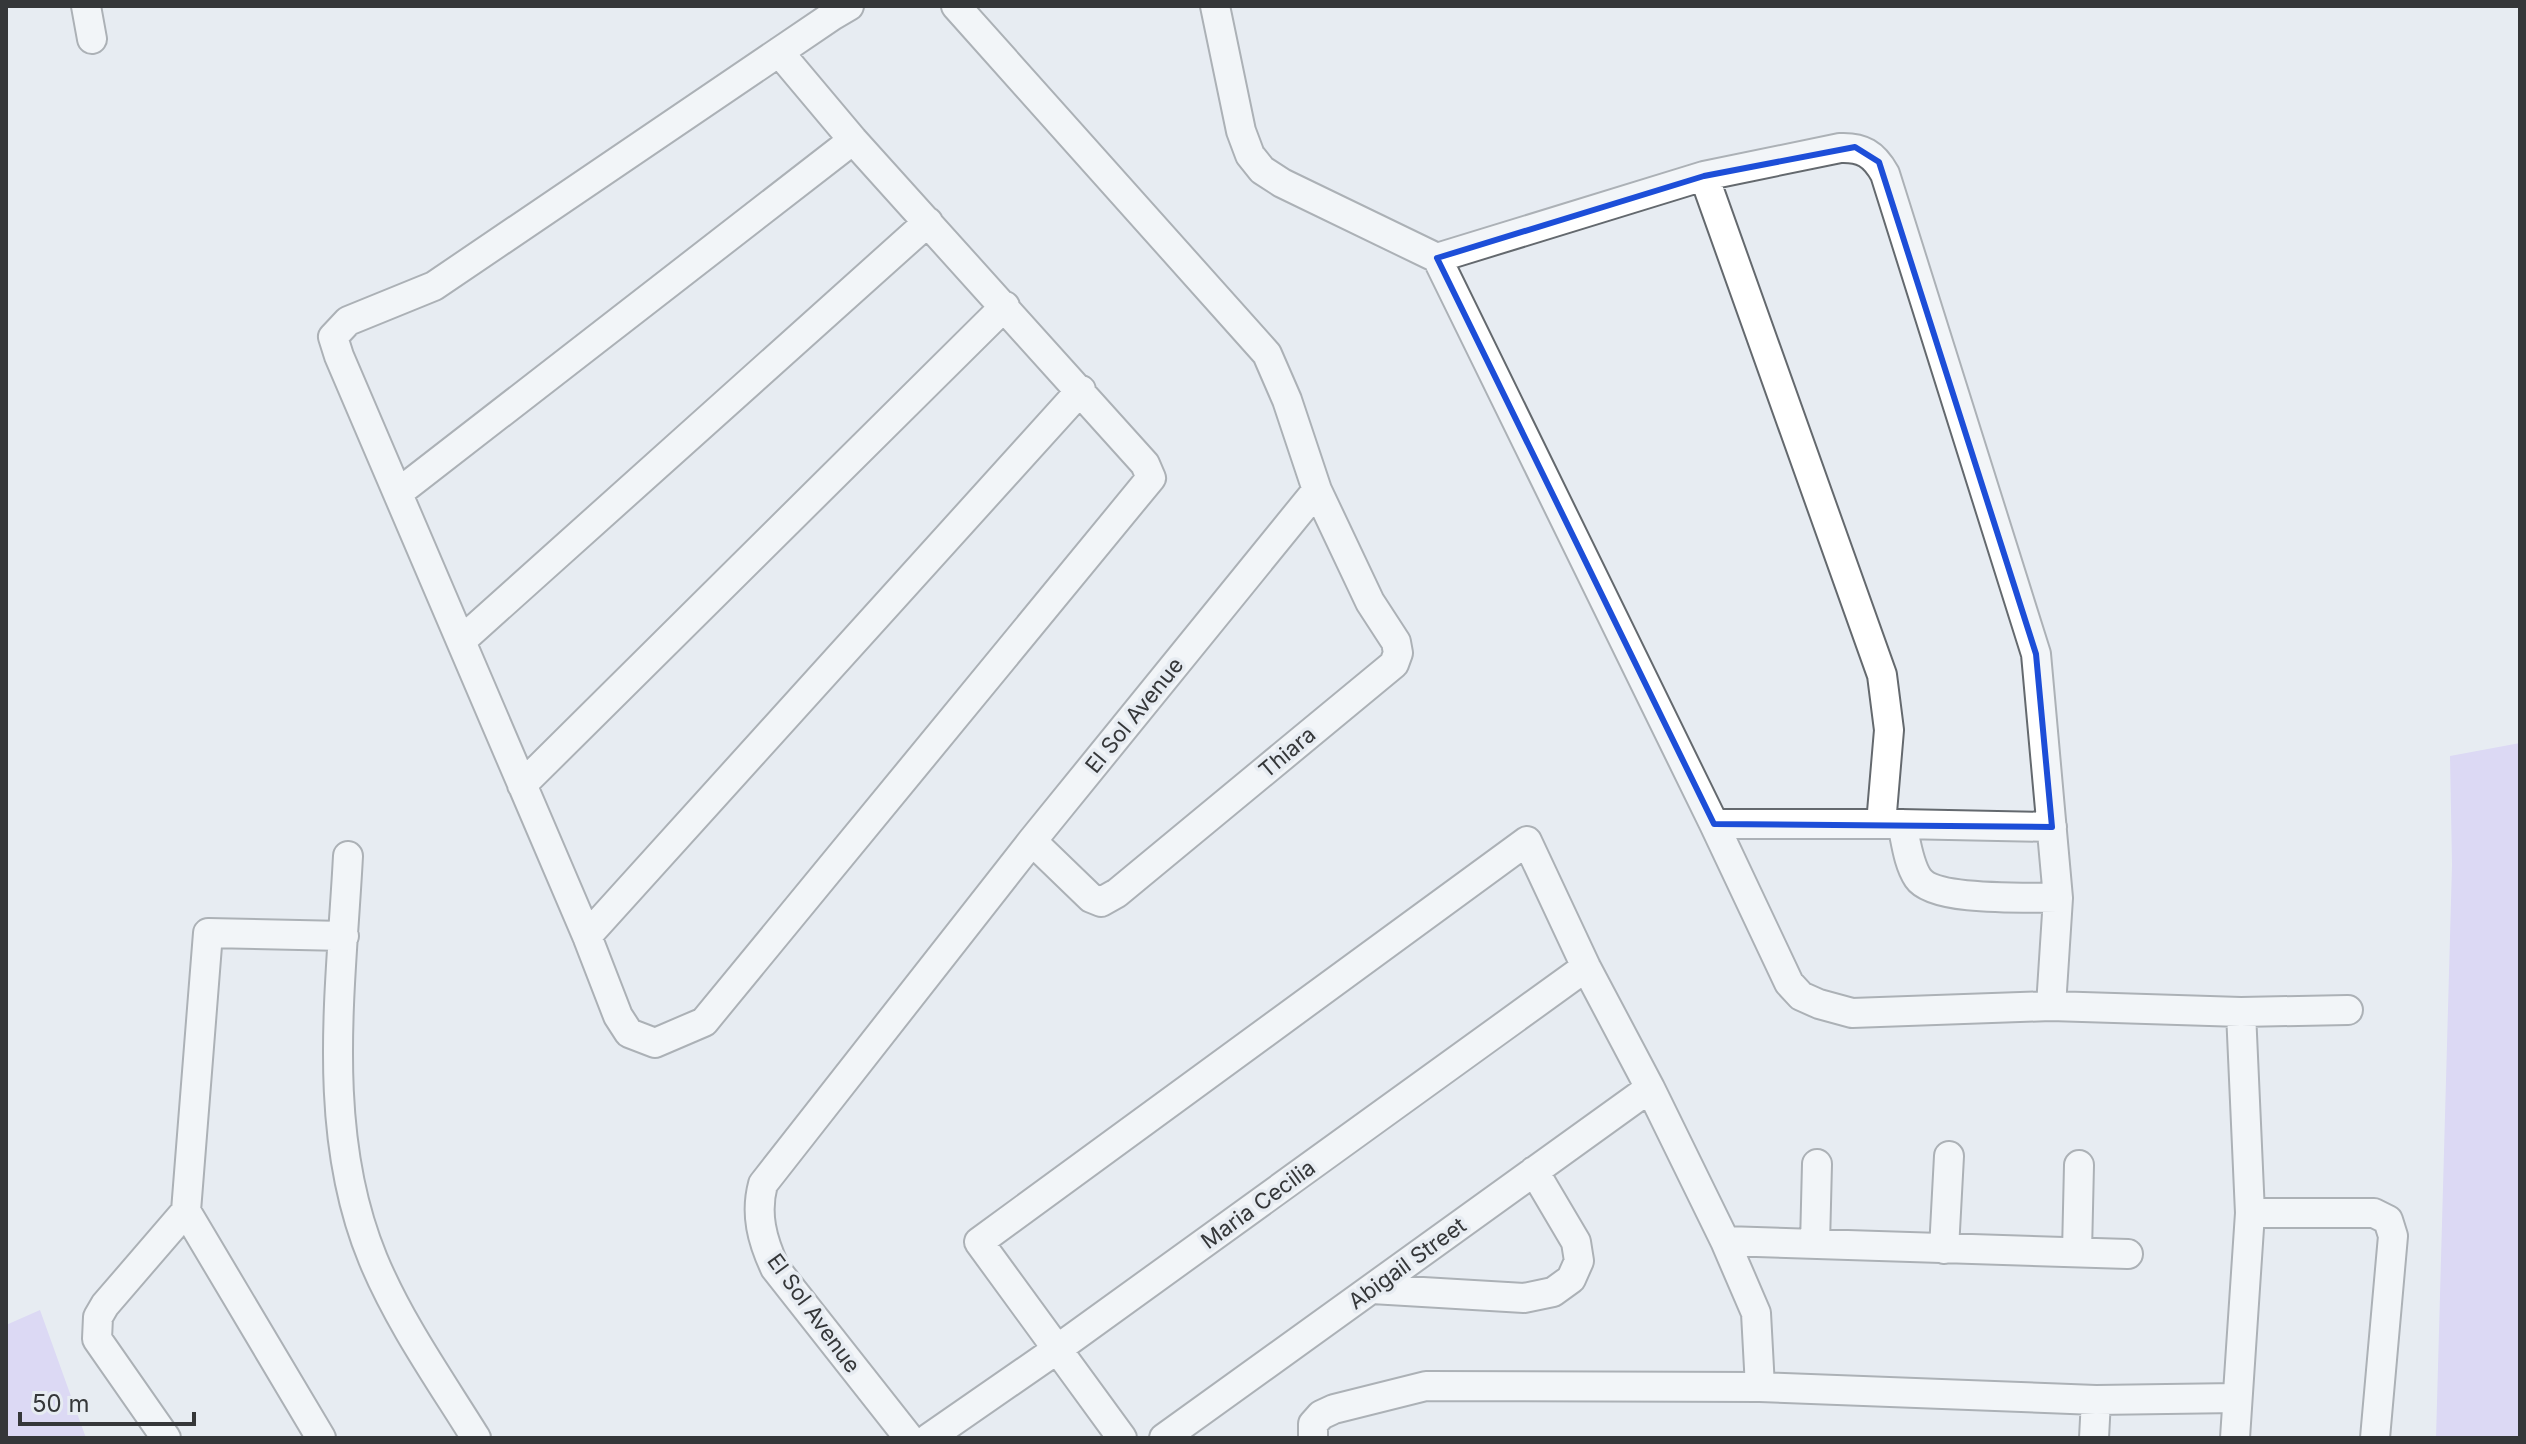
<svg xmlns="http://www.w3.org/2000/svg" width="2526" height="1444" font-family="Inter,sans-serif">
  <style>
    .green { fill: #cec1f5 }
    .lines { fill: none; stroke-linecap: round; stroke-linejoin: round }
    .minor-casing { stroke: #64696e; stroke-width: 32 }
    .minor { stroke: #fff; stroke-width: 28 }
    .marked { fill: none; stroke: #1d4ed8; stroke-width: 6; stroke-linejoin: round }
    .labels { text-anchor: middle; stroke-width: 7; stroke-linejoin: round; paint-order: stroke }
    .street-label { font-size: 22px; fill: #353739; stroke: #e7ecf2 }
  </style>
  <rect width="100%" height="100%" fill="#e7ecf2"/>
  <path class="green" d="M 2520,743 L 2520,1438 L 2436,1438 L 2452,865 L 2450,756 Z
    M 40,1310 L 86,1438 L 6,1438 L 6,1325 Z"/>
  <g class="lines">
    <g class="minor-casing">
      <path id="minor" d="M 86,6 L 92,39
        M 1215,6 L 1241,131 L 1250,155 L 1262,170 L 1282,183 L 1437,258 L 1714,824 L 1789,983 L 1801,996 L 1819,1004 L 1852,1013 L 2051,1006 L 2241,1012 L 2348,1010
        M 779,52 L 853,140 L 1145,464 L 1151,478 L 704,1022 L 655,1043 L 629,1033 L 618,1016 L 587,936 L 339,356 L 333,337 L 348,321 L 434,286 L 832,16 L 849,6
        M 1704,176 L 1882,675 L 1889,730 L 1881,824
        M 1437,258 L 1704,176 L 1840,148 C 1862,147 1874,154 1885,174 L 2036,654 L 2058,898 L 2051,1006
        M 398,493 L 853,140
        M 461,641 L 928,222
        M 522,785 L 1005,306
        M 1714,824 L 1900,824 L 2052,827
        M 1902,824 C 1906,841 1908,863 1918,878 C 1934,902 2029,897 2058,898
        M 1032,841 L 1091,898 L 1101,902 L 1117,893 L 1394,664 L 1398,653 L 1396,642 L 1370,602 L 1317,490
        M 348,856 C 341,989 320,1131 373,1259 C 399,1322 440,1380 476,1438
        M 587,936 L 1081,390
        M 186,1211 L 321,1438
        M 2250,1213 L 2374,1213 L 2388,1220 L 2393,1236 L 2375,1438
        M 1725,1241 L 2128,1254
        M 1815,1244 L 1817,1164
        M 1944,1249 L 1949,1156
        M 2077,1252 L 2079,1165
        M 1372,1289 L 1524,1298 L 1553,1292 L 1571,1279 L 1579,1261 L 1576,1242 L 1534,1171
        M 166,1438 L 97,1339 L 98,1317 L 105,1305 L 186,1211 L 208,933 L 344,936
        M 909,1438 L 775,1268 C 762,1240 755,1214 763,1184 L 1032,841 L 1317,490 L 1287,400 L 1267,354 L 956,6
        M 929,1438 L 1056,1350 L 1586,967
        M 1122,1438 L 979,1242 L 1527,841 L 1586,967 L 1650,1088 L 1725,1241 L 1756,1313 L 1760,1387
        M 1164,1438 L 1650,1088
        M 1313,1438 L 1313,1424 L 1321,1415 L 1334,1409 L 1426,1386 L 1760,1387 L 2096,1400 L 2237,1398
        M 2094,1438 L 2096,1400
        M 2235,1438 L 2250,1213 L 2241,1012"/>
    </g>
    <use href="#minor" class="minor"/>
  </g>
  <path d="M0 0H2526V1444H0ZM 1855,147 L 1879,162 L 2036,654 L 2052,827 L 1714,824 L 1437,258 L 1704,176 Z" fill="#e7ecf2" fill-opacity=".55" fill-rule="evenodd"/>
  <path class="marked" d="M 1855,147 L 1879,162 L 2036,654 L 2052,827 L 1714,824 L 1437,258 L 1704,176 Z"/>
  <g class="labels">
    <g class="street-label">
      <text transform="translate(1134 715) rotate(-51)" y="8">El Sol Avenue</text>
      <text transform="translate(1287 752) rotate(-40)" y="8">Thiara</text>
      <text transform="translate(1258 1204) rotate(-36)" y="8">Maria Cecilia</text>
      <text transform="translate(1407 1263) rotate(-36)" y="8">Abigail Street</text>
      <text transform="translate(814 1313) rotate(54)" y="8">El Sol Avenue</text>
    </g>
  </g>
  <rect width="2526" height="1444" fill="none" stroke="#353739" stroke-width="16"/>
  <path d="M20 1412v12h174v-12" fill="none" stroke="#353739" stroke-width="4"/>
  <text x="32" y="1412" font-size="24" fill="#353739" stroke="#e7ecf2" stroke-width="6" paint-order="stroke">50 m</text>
</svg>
